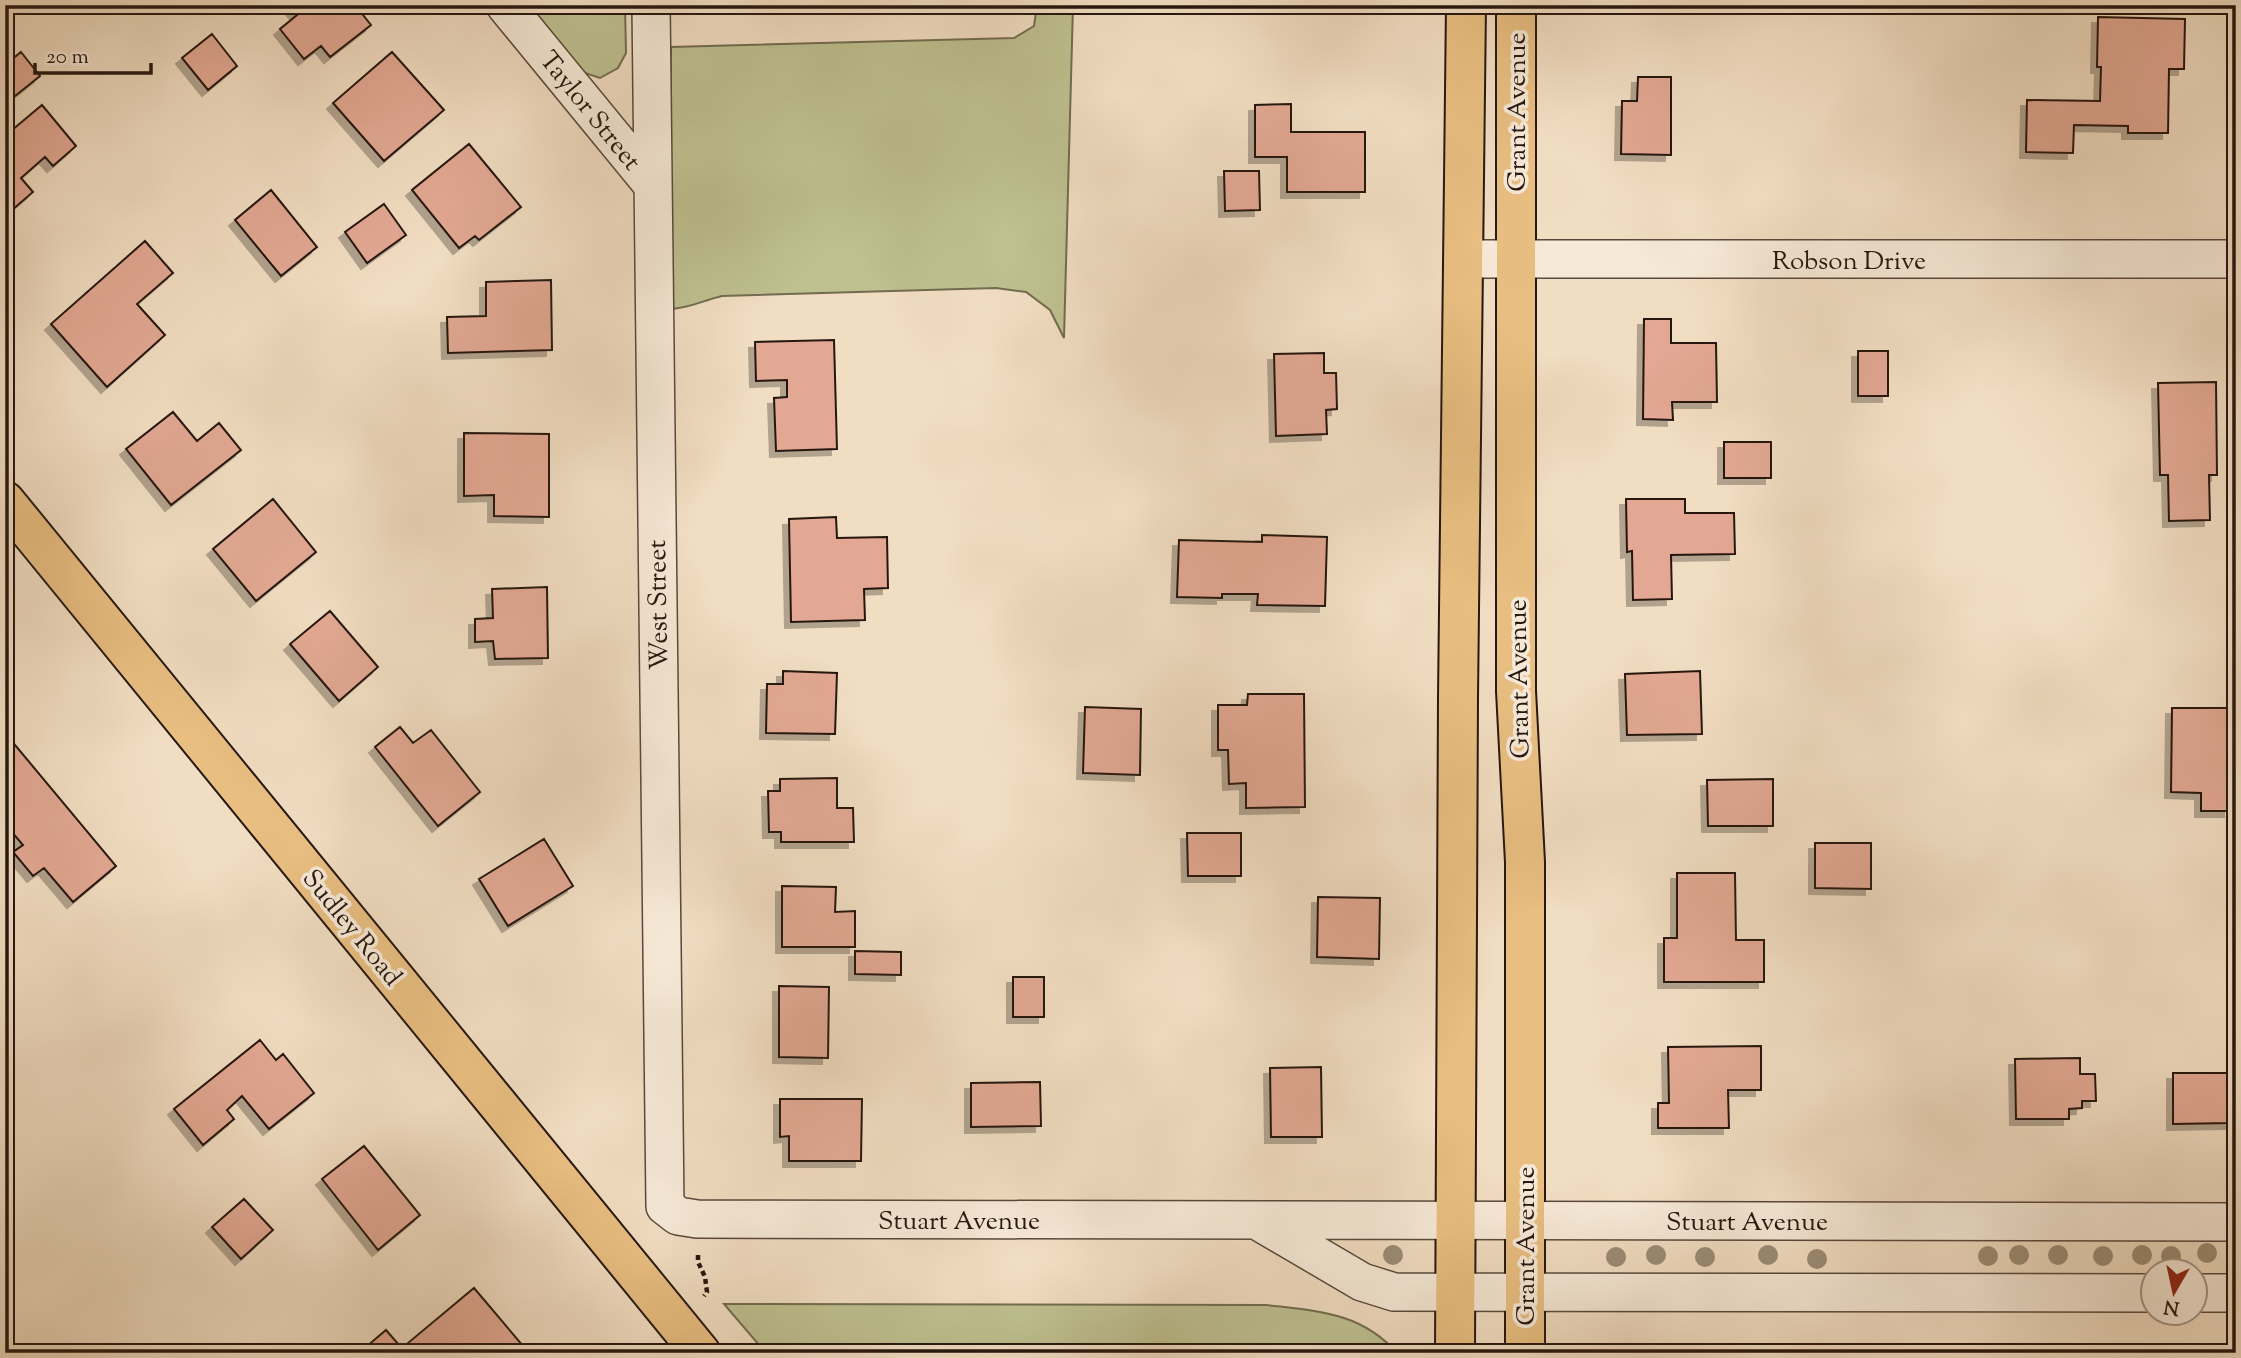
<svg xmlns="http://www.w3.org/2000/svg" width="2241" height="1358" font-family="'Sorts Mill Goudy',serif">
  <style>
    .green { fill: #bec090; stroke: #726c50; stroke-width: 2 }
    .building { fill: #e2a893; stroke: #261710; stroke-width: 2; filter: url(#shadow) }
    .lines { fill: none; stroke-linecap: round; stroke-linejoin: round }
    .minor-casing { stroke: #59483c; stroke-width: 40 }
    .primary-casing { stroke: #261710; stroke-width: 42 }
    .path { stroke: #261710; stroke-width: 4.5; stroke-dasharray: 5 3.5; stroke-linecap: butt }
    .minor { stroke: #f6e9d7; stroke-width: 37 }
    .primary { stroke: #e8be81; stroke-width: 38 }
    .tree { fill: #9b8c75 }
    .labels { text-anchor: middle; stroke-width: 7; stroke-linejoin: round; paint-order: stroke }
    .street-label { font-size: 26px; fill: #261710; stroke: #f6e9d7 }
  </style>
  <defs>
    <filter id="shadow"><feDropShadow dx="-6" dy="6" stdDeviation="0" flood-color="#0004"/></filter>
  </defs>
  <rect width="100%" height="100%" fill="#f1ddc2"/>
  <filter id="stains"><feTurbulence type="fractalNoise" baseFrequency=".00286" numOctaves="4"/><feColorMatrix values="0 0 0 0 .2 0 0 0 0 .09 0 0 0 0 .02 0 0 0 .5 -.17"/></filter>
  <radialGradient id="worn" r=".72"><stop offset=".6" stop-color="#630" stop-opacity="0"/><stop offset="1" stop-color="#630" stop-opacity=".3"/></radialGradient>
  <path class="green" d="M 529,5 L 625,5 L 626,53 L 618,68 L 600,78 L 585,73 L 573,61 Z
    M 1037,5 L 1073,5 L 1064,338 L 1050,310 L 1026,292 L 996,288 L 722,296 C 704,300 688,309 669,309 L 671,47 L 1014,38 L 1034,26 Z
    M 724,1304 L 1266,1305 C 1317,1311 1361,1312 1397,1353 L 766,1353 Z"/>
  <path class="building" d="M 289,5 L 355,5 L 371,25 L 330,57 L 321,46 L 304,59 L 280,29 L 297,15 Z
    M 2098,17 L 2185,19 L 2184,69 L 2169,69 L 2168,133 L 2128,133 L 2128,126 L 2074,125 L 2073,153 L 2026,152 L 2027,100 L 2100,101 L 2101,67 L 2097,67 Z
    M 212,34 L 237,66 L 208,90 L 182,58 Z
    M 21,52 L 40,76 L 5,104 L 5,65 Z
    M 392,52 L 444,110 L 384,161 L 333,103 Z
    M 1638,77 L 1671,77 L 1671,155 L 1621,154 L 1622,101 L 1637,101 Z
    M 1291,104 L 1291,132 L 1365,132 L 1365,192 L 1287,192 L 1287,157 L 1255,157 L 1255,105 Z
    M 42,105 L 76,146 L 53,166 L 45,157 L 21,178 L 33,192 L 5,216 L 5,136 Z
    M 469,144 L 521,207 L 479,240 L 475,236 L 459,248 L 412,190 Z
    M 1224,171 L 1259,171 L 1260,210 L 1225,211 Z
    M 271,190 L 317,247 L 281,276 L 235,220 Z
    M 384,204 L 406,235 L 367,263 L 345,232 Z
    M 145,241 L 173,273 L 137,304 L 165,335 L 107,387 L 51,324 Z
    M 551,280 L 552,350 L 448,353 L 447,317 L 486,316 L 486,282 Z
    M 1644,319 L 1671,319 L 1671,343 L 1716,343 L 1717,402 L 1672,402 L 1673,420 L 1643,419 Z
    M 834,340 L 837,449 L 776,451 L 774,398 L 787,397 L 787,380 L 756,381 L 755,342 Z
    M 1858,351 L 1888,351 L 1888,396 L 1858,396 Z
    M 1324,353 L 1324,373 L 1336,373 L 1337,409 L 1326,410 L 1327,434 L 1276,436 L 1274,354 Z
    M 2216,382 L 2217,475 L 2209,475 L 2210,520 L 2169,521 L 2168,475 L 2160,475 L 2158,383 Z
    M 173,412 L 197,441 L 219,423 L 241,450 L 171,505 L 126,449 Z
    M 464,433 L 549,434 L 549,517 L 494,516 L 494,495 L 464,496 Z
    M 1724,442 L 1771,442 L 1771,478 L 1724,478 Z
    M 273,499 L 316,552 L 256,601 L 213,549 Z
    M 1626,499 L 1685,499 L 1685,513 L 1734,513 L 1735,554 L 1671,555 L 1672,599 L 1633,600 L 1632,551 L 1627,552 Z
    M 836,517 L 837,538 L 887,537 L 888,588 L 864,589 L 865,620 L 791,622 L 789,519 Z
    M 1262,535 L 1327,537 L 1325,606 L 1257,605 L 1258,594 L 1222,594 L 1222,598 L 1177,597 L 1179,540 L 1262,542 Z
    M 547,587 L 548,658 L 495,659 L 493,641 L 475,642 L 475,619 L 493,618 L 492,589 Z
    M 330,611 L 378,667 L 339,701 L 290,644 Z
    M 783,671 L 837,673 L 835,734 L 766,733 L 767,684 L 783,684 Z
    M 1700,671 L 1702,734 L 1627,735 L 1625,674 Z
    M 1248,694 L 1304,694 L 1305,807 L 1246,808 L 1246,783 L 1229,784 L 1228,750 L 1218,750 L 1218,705 L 1247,705 Z
    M 1085,707 L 1141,709 L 1140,775 L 1083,773 Z
    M 2172,708 L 2230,708 L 2230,811 L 2201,811 L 2201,793 L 2171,792 Z
    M 400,727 L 413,743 L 431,730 L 480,792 L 438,826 L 375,747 Z
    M 5,733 L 116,866 L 73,902 L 44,868 L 33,876 L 13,852 L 23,845 L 5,824 Z
    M 837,778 L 837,808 L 853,808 L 854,842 L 781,842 L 781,832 L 769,832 L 768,791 L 780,791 L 780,779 Z
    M 1773,779 L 1773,826 L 1708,826 L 1707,780 Z
    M 1187,833 L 1241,833 L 1241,876 L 1188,876 Z
    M 544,839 L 573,886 L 508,926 L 479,879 Z
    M 1815,843 L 1871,843 L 1871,889 L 1815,888 Z
    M 1677,873 L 1735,873 L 1736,940 L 1764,940 L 1764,982 L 1664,982 L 1664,938 L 1677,938 Z
    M 782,886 L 836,887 L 835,912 L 855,911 L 855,947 L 782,947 Z
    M 1318,897 L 1380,898 L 1379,959 L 1317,957 Z
    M 855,951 L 901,952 L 901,975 L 855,974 Z
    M 1013,977 L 1044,977 L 1044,1017 L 1013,1017 Z
    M 779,986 L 829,987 L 828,1058 L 779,1057 Z
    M 260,1040 L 276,1060 L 283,1054 L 314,1093 L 269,1129 L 242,1096 L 227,1110 L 234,1119 L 203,1145 L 174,1109 Z
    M 1761,1046 L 1761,1090 L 1728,1090 L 1729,1128 L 1658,1128 L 1658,1103 L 1669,1103 L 1668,1047 Z
    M 2080,1058 L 2080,1074 L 2095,1074 L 2096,1101 L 2082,1101 L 2082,1108 L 2069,1109 L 2069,1119 L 2016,1119 L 2015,1059 Z
    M 1321,1067 L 1322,1137 L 1271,1137 L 1270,1068 Z
    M 2173,1073 L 2230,1073 L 2231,1123 L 2173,1124 Z
    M 1040,1082 L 1041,1126 L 971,1127 L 971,1083 Z
    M 780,1099 L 862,1099 L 861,1161 L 789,1161 L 789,1136 L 780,1137 Z
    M 364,1146 L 420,1215 L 378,1250 L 322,1179 Z
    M 244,1199 L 273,1230 L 241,1259 L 212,1227 Z
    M 474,1288 L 529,1353 L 417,1353 L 408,1343 Z
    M 386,1330 L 406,1353 L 359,1353 Z"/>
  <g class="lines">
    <g class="minor-casing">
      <path id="minor" d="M 505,5 L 651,183
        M 651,5 L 665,1206 L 678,1216 L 697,1219 L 2236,1222
        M 1463,259 L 2236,259
        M 1258,1221 L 1362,1282 L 1394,1292 L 2154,1293
        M 2196,1293 L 2236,1293"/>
    </g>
    <g class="primary-casing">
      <path id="primary" d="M 1516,5 L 1516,691 L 1525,862 L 1525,1353
        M 5,501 L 701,1353
        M 1455,1353 L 1458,697 L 1466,5"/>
    </g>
    <path class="path" d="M 698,1255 L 698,1262 L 705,1277 L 707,1292 L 704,1296"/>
    <use href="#minor" class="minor"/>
    <use href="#primary" class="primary"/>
  </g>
  <g class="tree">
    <circle cx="2207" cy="1253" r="10"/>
    <circle cx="1393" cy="1255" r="10"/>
    <circle cx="1656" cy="1255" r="10"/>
    <circle cx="1768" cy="1255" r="10"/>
    <circle cx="2019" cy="1255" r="10"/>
    <circle cx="2058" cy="1255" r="10"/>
    <circle cx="2142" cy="1255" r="10"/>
    <circle cx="1988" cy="1256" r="10"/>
    <circle cx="2103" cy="1256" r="10"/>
    <circle cx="2171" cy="1256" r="10"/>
    <circle cx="1616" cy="1257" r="10"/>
    <circle cx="1705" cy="1257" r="10"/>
    <circle cx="1817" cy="1259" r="10"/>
  </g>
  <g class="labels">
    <g class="street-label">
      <text transform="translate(591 110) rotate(51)" y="9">Taylor Street</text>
      <text transform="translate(1516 112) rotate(-90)" y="9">Grant Avenue</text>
      <text x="1849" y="269">Robson Drive</text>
      <text transform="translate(657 605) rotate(-91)" y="9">West Street</text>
      <text transform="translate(1518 679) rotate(-91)" y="9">Grant Avenue</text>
      <text transform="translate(353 927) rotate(51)" y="9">Sudley Road</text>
      <text x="959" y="1229">Stuart Avenue</text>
      <text x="1747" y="1230">Stuart Avenue</text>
      <text transform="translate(1525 1246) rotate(-90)" y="9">Grant Avenue</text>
    </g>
  </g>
  <rect width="2241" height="1358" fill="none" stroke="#f1ddc2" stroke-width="28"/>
  <rect x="7" y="7" width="2227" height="1344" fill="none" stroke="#261710" stroke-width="3.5"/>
  <rect x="14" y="14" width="2213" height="1330" fill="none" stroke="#261710" stroke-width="2"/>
  <g transform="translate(2174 1292) rotate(189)"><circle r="33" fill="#f6e9d7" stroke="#a39587" stroke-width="2"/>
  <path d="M0-5L12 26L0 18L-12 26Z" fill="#8f2418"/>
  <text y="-10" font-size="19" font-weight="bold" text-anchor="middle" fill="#261710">N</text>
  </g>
  <path d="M35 63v10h116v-10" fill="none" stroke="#261710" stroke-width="3.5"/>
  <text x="46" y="63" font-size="21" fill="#261710" stroke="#f6e9d7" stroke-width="5" paint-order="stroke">20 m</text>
  <rect width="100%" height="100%" filter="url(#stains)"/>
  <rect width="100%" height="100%" fill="url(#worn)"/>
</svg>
